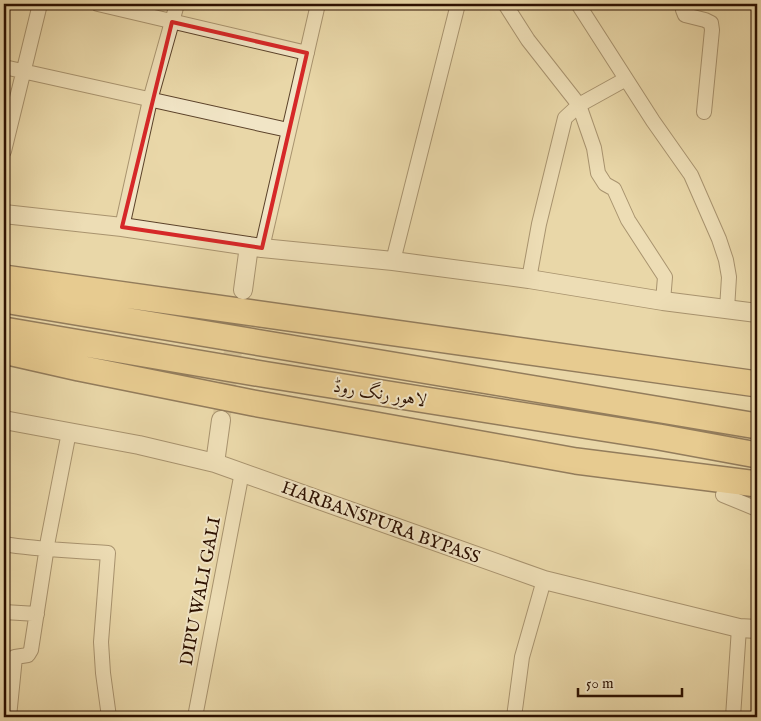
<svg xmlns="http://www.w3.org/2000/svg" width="761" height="721" font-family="'IM FELL English',Amiri,serif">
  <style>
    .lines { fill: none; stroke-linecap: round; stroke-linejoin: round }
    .tertiary-tunnel { stroke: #c3af86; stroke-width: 18; stroke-dasharray: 18 9; stroke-linecap: butt }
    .minor-casing { stroke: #5b422a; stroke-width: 16 }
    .tertiary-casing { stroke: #5b422a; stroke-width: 20 }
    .motorway-casing { stroke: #2c1000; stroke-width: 28 }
    .minor { stroke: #f1e5c6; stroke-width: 14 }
    .tertiary { stroke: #f1e5c6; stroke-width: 18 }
    .motorway { stroke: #e4bc74; stroke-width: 25 }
    .marked { fill: none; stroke: #d62828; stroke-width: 4; stroke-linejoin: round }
    .labels { text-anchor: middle; stroke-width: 4; stroke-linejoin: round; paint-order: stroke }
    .street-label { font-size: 18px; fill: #2c1000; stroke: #f1e5c6 }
  </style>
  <rect width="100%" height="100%" fill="#e9d7a8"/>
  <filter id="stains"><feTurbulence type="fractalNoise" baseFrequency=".004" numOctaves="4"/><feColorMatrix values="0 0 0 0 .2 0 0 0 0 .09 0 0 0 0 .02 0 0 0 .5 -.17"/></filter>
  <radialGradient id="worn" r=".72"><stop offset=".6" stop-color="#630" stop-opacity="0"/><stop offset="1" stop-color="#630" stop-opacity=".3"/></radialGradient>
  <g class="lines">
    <path class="tertiary-tunnel" d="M 221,420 L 242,300"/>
    <g class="minor-casing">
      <path id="minor" d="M 98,4 L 307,53
        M 505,4 L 528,40 L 579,105 L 594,148 L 598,173 L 605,184 L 614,189 L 628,220 L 665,277 L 663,301
        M 578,4 L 653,121 L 691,175 L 719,239 L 726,260 L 729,277 L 727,309
        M 684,4 L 683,10 L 685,15 L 705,20 L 711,23 L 712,30 L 704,112
        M 4,67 L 288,130
        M 4,151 L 40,4
        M 122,227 L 150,100 L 177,4
        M 262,248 L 318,4
        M 393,261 L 458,4
        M 529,279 L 539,224 L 565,118 L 579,105 L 626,79
        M 723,495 L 757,509
        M 4,544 C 38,550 73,550 108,553 L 101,642 L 103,673 L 109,717
        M 4,612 L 37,614
        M 9,717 L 15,657 L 28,655 L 31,650 L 48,540 L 69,432
        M 195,717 L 242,472
        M 514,717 L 522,657 L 544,580
        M 733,717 L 739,628"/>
    </g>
    <g class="tertiary-casing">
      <path id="tertiary" d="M 4,214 L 122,227 L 262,248 L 393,261 L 529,279 L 663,301 L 757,313
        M 243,290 L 249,246
        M 4,420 L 139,445 L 215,463 L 544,580 L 739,628 L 757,629
        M 215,463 L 221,420"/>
    </g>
    <g class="motorway-casing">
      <path id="motorway" d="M 4,278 L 757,384
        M 4,300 L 757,426
        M 4,330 L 268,375 L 659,437 L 757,455
        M 4,351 L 79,368 L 253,403 L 576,461 L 757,484"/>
    </g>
    <use href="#minor" class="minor"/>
    <use href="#tertiary" class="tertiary"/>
    <use href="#motorway" class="motorway"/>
  </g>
  <path d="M0 0H761V721H0ZM 172,22 L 307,53 L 262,248 L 122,227 Z" fill="#e9d7a8" fill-opacity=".55" fill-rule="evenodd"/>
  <path class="marked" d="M 172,22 L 307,53 L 262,248 L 122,227 Z"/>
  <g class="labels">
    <g class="street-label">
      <text transform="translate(380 393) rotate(9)" y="6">لاہور رنگ روڈ</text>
      <text transform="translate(381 522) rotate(20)" y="6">HARBANSPURA BYPASS</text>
      <text transform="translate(200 591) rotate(-79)" y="6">DIPU WALI GALI</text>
    </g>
  </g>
  <rect width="761" height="721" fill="none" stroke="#e9d7a8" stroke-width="20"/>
  <rect x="5" y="5" width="751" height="711" fill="none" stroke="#2c1000" stroke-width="2.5"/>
  <rect x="10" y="10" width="741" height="701" fill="none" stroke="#2c1000"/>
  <path d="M578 688v8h104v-8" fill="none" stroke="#2c1000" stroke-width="2.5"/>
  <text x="586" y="688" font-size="15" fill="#2c1000" stroke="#f1e5c6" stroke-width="4" paint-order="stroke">50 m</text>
  <rect width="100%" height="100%" filter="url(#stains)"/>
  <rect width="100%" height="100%" fill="url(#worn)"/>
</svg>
